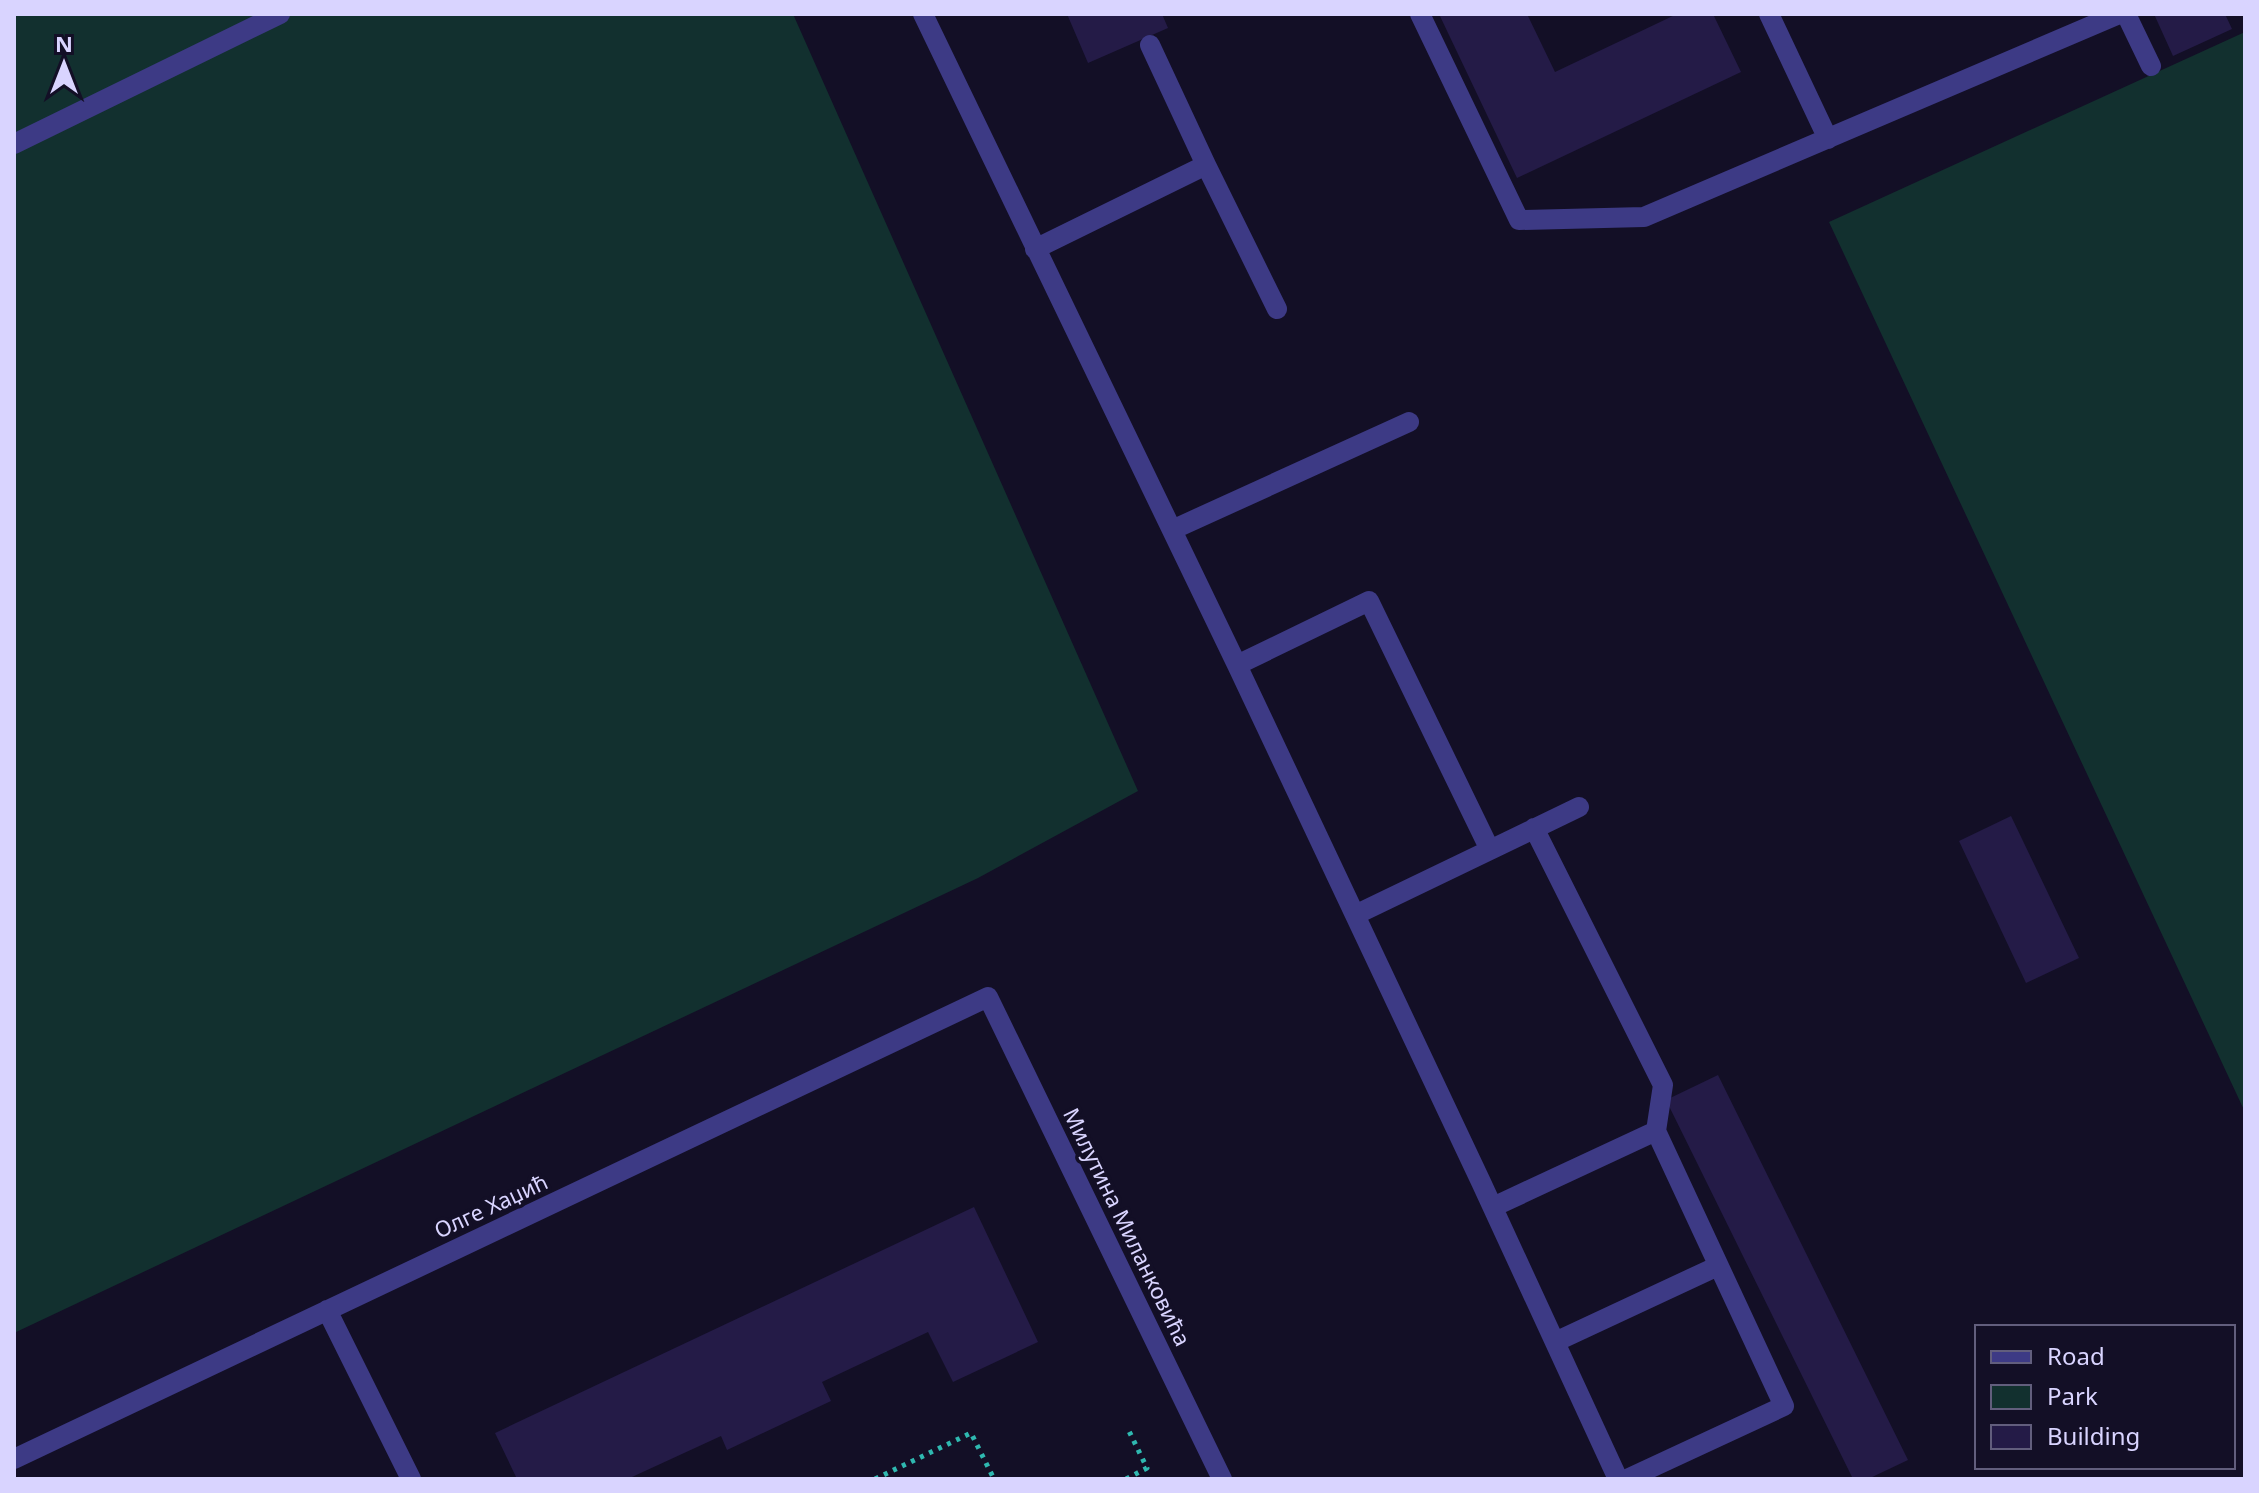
<svg xmlns="http://www.w3.org/2000/svg" width="2259" height="1493" font-family="'Noto Sans',sans-serif">
  <style>
    .green { fill: #12302f }
    .building { fill: #241b47 }
    .lines { fill: none; stroke-linecap: round; stroke-linejoin: round }
    .path { stroke: #2fb8b0; stroke-width: 5; stroke-dasharray: 4 6; stroke-linecap: butt }
    .minor { stroke: #3d3a85; stroke-width: 20 }
    .labels { text-anchor: middle; stroke-width: 7; stroke-linejoin: round; paint-order: stroke }
    .street-label { font-size: 22px; fill: #d9d4ff; stroke: #130f26 }
  </style>
  <rect width="100%" height="100%" fill="#130f26"/>
  <path class="green" d="M 14,14 L 793,14 L 1138,791 L 978,878 L 14,1333 Z
    M 2245,32 L 2245,1112 L 1829,222 Z"/>
  <path class="building" d="M 1067,14 L 1162,14 L 1168,28 L 1088,63 Z
    M 1439,14 L 1527,14 L 1555,72 L 1677,14 L 1713,14 L 1741,72 L 1517,178 Z
    M 2154,14 L 2225,14 L 2232,29 L 2173,56 Z
    M 2011,816 L 2079,958 L 2026,983 L 1959,841 Z
    M 1718,1075 L 1908,1460 L 1868,1479 L 1853,1479 L 1666,1100 Z
    M 974,1207 L 1038,1342 L 953,1382 L 928,1332 L 822,1382 L 831,1401 L 727,1450 L 721,1436 L 632,1477 L 633,1479 L 517,1479 L 495,1433 Z"/>
  <g class="lines">
    <path class="path" d="M 875,1479 L 971,1433 L 994,1479
      M 1126,1479 L 1147,1468 L 1127,1427"/>
    <path class="minor" d="M 923,14 L 1237,665 L 1481,1182 L 1618,1479
      M 1420,14 L 1519,220 L 1644,217 L 2119,14
      M 1769,14 L 1828,139
      M 2126,14 L 2151,66
      M 1150,45 L 1206,165 L 1277,309
      M 14,144 L 280,14
      M 1035,249 L 1206,165
      M 1172,530 L 1409,422
      M 1237,665 L 1369,601 L 1490,850 L 1355,915
      M 1534,828 L 1663,1085 L 1656,1131
      M 1490,850 L 1579,807
      M 1493,1207 L 1656,1131 L 1784,1406 L 1627,1479
      M 327,1310 L 411,1479
      M 1555,1342 L 1718,1266
      M 14,1459 L 988,997 L 1222,1479"/>
  </g>
  <g class="labels">
    <g class="street-label">
      <text transform="translate(491 1206) rotate(-25)" y="8">Олге Хаџић</text>
      <text transform="translate(1127 1227) rotate(64)" y="8">Милутина Миланковића</text>
    </g>
  </g>
  <rect width="2259" height="1493" fill="none" stroke="#d9d4ff" stroke-width="32"/>
  <rect x="1975" y="1325" width="260" height="144" fill="#130f26" stroke="#625e7d" stroke-width="2"/>
  <rect x="1991" y="1351" width="40" height="12" fill="#3d3a85" stroke="#625e7d" stroke-width="2"/>
  <text x="2047" y="1365" font-size="24" fill="#d9d4ff">Road</text>
  <rect x="1991" y="1385" width="40" height="24" fill="#12302f" stroke="#625e7d" stroke-width="2"/>
  <text x="2047" y="1405" font-size="24" fill="#d9d4ff">Park</text>
  <rect x="1991" y="1425" width="40" height="24" fill="#241b47" stroke="#625e7d" stroke-width="2"/>
  <text x="2047" y="1445" font-size="24" fill="#d9d4ff">Building</text>
  <g transform="translate(64 64)" stroke="#130f26" stroke-width="6" paint-order="stroke">
  <path d="M0-6L14 30L0 20L-14 30Z" fill="#d9d4ff"/>
  <text y="-12" font-size="22" font-weight="bold" text-anchor="middle" fill="#d9d4ff">N</text>
  </g>
</svg>
